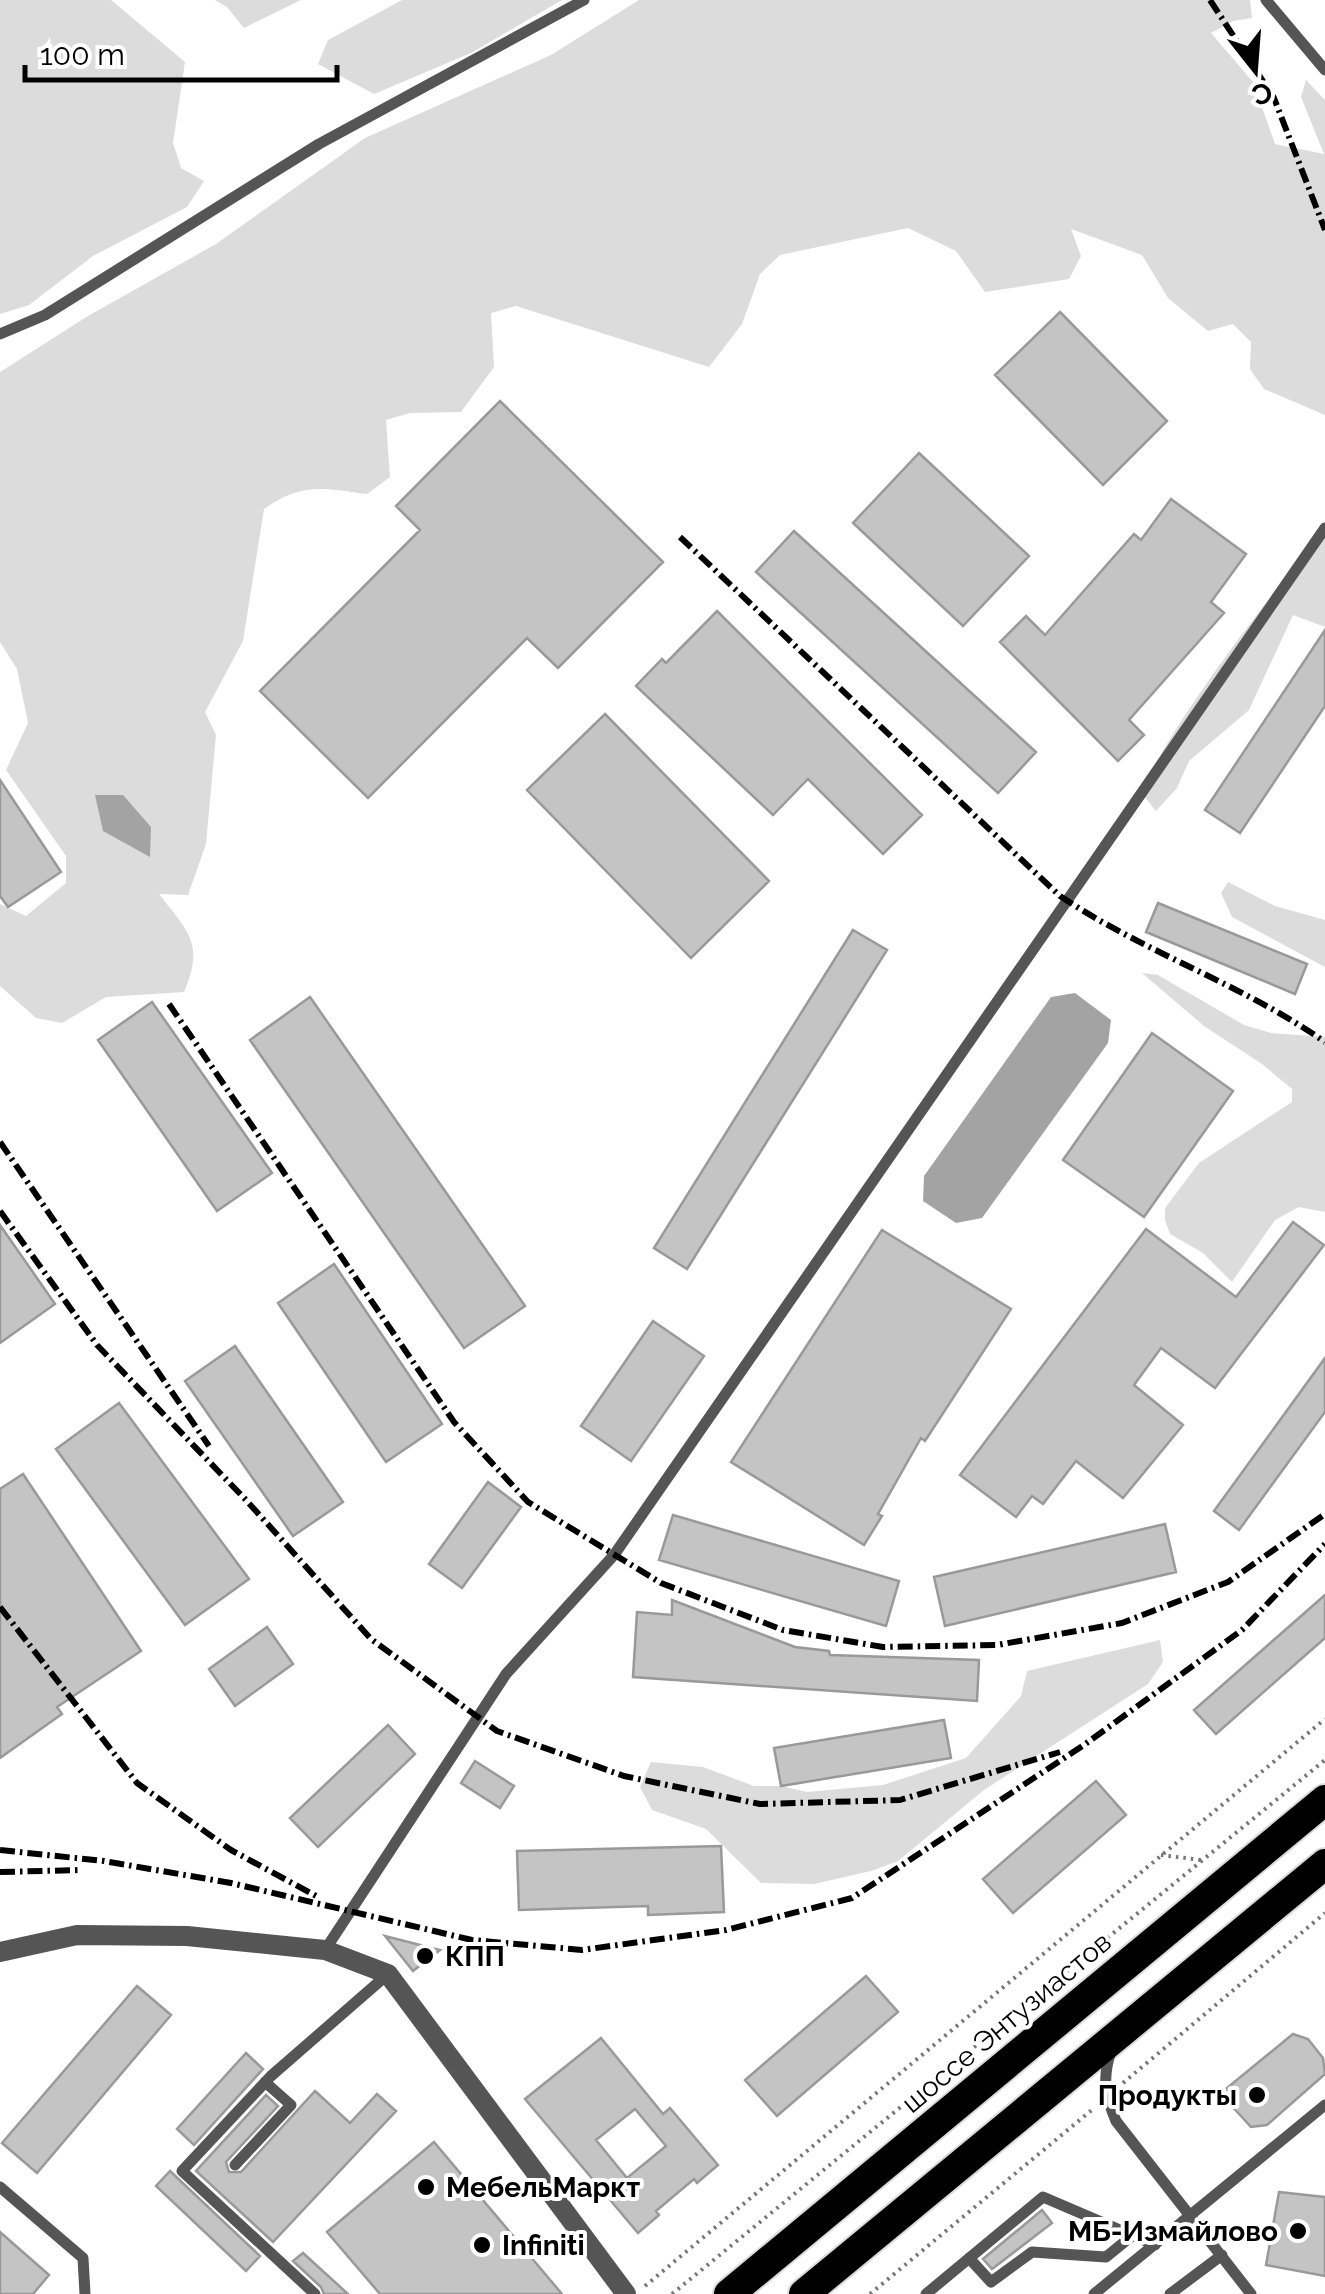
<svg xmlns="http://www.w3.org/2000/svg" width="1325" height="2294" font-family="Raleway,sans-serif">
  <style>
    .green { fill: #dcdcdc }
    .water { fill: #a3a3a3 }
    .building { fill: #c4c4c4; stroke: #999; stroke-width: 2.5; fill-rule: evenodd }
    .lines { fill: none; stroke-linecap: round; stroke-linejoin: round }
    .highway-casing { stroke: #dbdbdb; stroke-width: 34 }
    .path { stroke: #777; stroke-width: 4; stroke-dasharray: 2.5 5; stroke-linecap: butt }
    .lane { stroke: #555; stroke-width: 11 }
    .street { stroke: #555; stroke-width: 20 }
    .highway { stroke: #000; stroke-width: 30 }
    .rail { stroke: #000; stroke-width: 6; stroke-dasharray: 15 5 2.5 5; stroke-linecap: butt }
    .poi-dot { fill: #000; stroke: #fff; stroke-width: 4 }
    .labels { text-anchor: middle; stroke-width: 8; stroke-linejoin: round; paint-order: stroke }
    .poi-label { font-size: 28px; font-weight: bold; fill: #000; stroke: #fff; text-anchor: start }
    .street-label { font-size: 28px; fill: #000; stroke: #fff }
  </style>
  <rect width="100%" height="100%" fill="#fff"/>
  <path class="green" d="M 0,0 L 111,0 L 185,62 L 173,143 L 181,168 L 204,181 L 187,207 L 93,256 L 29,305 L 0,314 Z
    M 215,0 L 301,0 L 244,28 L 227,7 Z
    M 402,0 L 562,0 L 471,53 L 374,94 L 318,64 L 328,40 Z
    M 639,0 L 1250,0 L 1252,18 L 1233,21 L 1211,33 L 1253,82 L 1275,144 L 1324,154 L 1301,97 L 1306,80 L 1325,100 L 1325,415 L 1264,389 L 1250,369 L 1251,342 L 1233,324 L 1208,331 L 1168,298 L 1142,255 L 1071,229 L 1081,256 L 1069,279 L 985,292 L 956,251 L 908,228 L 780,255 L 760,274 L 742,324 L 709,367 L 516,306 L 491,313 L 494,367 L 461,412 L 410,413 L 386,420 L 390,477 L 367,494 C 323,488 302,482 264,509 L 243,641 L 205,712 L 216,735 L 206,844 L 188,895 L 159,894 C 188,932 205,943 184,992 L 106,997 L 62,1023 L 36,1018 L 0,986 L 0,904 L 26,916 L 66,883 L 66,856 L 6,770 L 28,723 L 17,669 L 0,642 L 0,372 L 88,316 L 216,244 L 365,138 L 551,55 Z
    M 1325,526 L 1325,627 L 1293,615 L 1249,710 L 1189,761 L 1177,788 L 1156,811 L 1140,791 C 1191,695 1259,612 1325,526 Z
    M 1228,882 L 1275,906 L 1325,920 L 1325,967 L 1232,917 L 1221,893 Z
    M 1142,973 L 1158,975 L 1244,1025 L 1271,1033 L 1325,1037 L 1325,1212 L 1299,1207 L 1275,1220 L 1232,1282 L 1203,1253 L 1170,1234 L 1165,1220 L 1165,1208 L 1199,1163 L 1292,1102 L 1292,1089 L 1262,1064 L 1204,1026 Z
    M 1160,1640 L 1163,1662 L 1148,1684 L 984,1790 L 898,1861 L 871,1871 L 814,1884 L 761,1883 L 706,1829 L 652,1810 L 640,1787 L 651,1762 L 703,1767 L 754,1786 L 781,1786 L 807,1792 L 883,1785 L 966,1758 L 1021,1696 L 1027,1671 Z"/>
  <path class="water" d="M 95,795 L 123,795 L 151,827 L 150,857 L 103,831 Z
    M 1075,993 L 1111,1020 L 1108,1043 L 982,1218 L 956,1223 L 923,1201 L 924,1176 L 1051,997 Z"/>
  <path class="building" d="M 1060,312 L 1167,421 L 1103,485 L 995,375 Z
    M 500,401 L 663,562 L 558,668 L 527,638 L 368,798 L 260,691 L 420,530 L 396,506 Z
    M 919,453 L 1029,556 L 963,626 L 853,523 Z
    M 1171,499 L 1246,554 L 1211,602 L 1224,613 L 1129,720 L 1144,735 L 1118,761 L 1000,642 L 1026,616 L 1045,635 L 1134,534 L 1141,540 Z
    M 794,531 L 1036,752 L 998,793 L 756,572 Z
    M 717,611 L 922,815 L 883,854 L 808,779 L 773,815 L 636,686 L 662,659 L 666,663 Z
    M 1325,630 L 1325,706 L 1240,833 L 1205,810 Z
    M 605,714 L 769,881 L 691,958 L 527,790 Z
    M 0,780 L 61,872 L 8,907 L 0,896 Z
    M 1158,903 L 1307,964 L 1295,994 L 1146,932 Z
    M 853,930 L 887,950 L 687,1269 L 654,1248 Z
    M 310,997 L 525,1306 L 464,1348 L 250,1040 Z
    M 152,1002 L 272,1173 L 217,1211 L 98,1040 Z
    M 1152,1033 L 1233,1091 L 1144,1217 L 1063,1160 Z
    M 1293,1222 L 1324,1245 L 1215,1388 L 1161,1348 L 1134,1385 L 1183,1425 L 1123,1498 L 1076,1461 L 1043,1504 L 1032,1496 L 1016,1517 L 960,1475 L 1146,1229 L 1236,1297 Z
    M 0,1225 L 55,1304 L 0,1343 Z
    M 882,1230 L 1011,1309 L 925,1441 L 921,1438 L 878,1514 L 882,1516 L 864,1545 L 731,1462 Z
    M 334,1264 L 442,1424 L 386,1462 L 278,1303 Z
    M 653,1321 L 704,1356 L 631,1461 L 581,1426 Z
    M 235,1346 L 343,1502 L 293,1536 L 185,1381 Z
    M 1325,1358 L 1325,1412 L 1239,1530 L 1214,1511 Z
    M 119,1403 L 249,1579 L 185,1625 L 56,1449 Z
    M 23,1474 L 141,1651 L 57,1707 L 62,1714 L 0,1758 L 0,1489 Z
    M 488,1482 L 521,1507 L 462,1588 L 429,1564 Z
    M 673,1515 L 899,1581 L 886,1626 L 659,1560 Z
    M 1165,1524 L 1176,1572 L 945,1626 L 934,1577 Z
    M 1325,1595 L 1325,1638 L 1216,1734 L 1194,1710 Z
    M 672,1600 L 795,1647 L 829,1651 L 830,1655 L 979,1660 L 977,1701 L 633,1677 L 637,1612 L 672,1615 Z
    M 267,1627 L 293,1664 L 235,1706 L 209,1669 Z
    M 944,1720 L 951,1758 L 781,1786 L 774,1748 Z
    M 388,1725 L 415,1754 L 318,1847 L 290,1818 Z
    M 475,1761 L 514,1786 L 500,1808 L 461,1783 Z
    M 1096,1781 L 1126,1815 L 1013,1913 L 983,1879 Z
    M 721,1846 L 724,1912 L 648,1915 L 648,1906 L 519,1910 L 517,1851 Z
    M 385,1936 L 440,1950 L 413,1971 Z
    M 866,1976 L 898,2012 L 777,2116 L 745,2080 Z
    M 137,1986 L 171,2015 L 37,2173 L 2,2143 Z
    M 1293,2034 L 1308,2039 L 1323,2058 L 1325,2074 L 1267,2125 L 1251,2127 L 1229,2103 L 1227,2088 Z
    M 601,2038 L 663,2114 L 670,2108 L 718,2165 L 697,2183 L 694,2179 L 656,2211 L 659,2215 L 638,2233 L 525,2099 ZM 635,2109 L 666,2146 L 627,2178 L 596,2140 Z
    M 246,2053 L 263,2069 L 194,2145 L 177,2129 Z
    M 315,2091 L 350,2123 L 377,2094 L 396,2111 L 273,2242 L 196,2171 L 266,2095 L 278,2106 L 226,2162 L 229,2172 L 241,2172 Z
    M 434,2142 L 562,2294 L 380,2294 L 327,2232 Z
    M 170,2171 L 260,2256 L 246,2271 L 156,2186 Z
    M 1279,2192 L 1325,2197 L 1325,2276 L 1266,2265 Z
    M 1042,2210 L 1052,2223 L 992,2269 L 983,2259 Z
    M 0,2232 L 49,2275 L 33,2294 L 0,2294 Z
    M 303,2253 L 348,2294 L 324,2294 L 321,2287 L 293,2261 Z"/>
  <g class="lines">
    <g class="highway-casing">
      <path id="highway" d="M 729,2294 L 1325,1800
        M 804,2294 L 1325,1864"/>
    </g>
    <path class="path" d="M 1161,1855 L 1201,1860
      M 1123,2083 L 1325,1913
      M 645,2286 L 1325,1719
      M 672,2294 L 1325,1760
      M 870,2294 L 1093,2109"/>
    <path class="lane" d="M 1266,0 L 1325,70
      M 0,334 L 45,315 L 319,144 L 584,0
      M 325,1950 L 506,1674 L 614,1555 L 1325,528
      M 1111,2051 C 1102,2078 1105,2095 1116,2121 L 1251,2294
      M 235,2165 L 291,2105 L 265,2082
      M 0,2187 L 83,2258 L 85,2294
      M 969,2258 L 991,2282 L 1032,2252 L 1106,2257 L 1133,2235
      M 315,2294 L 182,2171 L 271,2076 L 388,1974
      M 926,2294 L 1043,2197 L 1155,2245
      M 1094,2294 L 1325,2105
      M 1170,2294 L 1222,2255"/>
    <path class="street" d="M 0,1952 L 77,1935 L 187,1936 L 325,1950 L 388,1974 L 626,2294"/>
    <use href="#highway" class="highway"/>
    <path class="rail" d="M 1210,0 L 1274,98 L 1325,230
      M 680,537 L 1060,896 C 1145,953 1242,984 1325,1042
      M 169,1004 L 454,1422 L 528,1502 L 661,1583 L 783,1630 L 883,1647 L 997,1645 L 1122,1623 L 1228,1582 L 1325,1514
      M 0,1142 L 209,1446
      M 0,1211 L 97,1345 L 246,1500 L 371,1639 L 497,1731 L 624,1776 L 760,1804 L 900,1800 L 1060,1752
      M 0,1607 L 137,1783 L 231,1850 L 318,1897
      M 0,1850 L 104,1861 L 231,1883 L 472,1940 L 582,1950 L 726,1930 L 852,1898 L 1084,1745 L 1242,1630 L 1325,1544
      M 0,1872 L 81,1870"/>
  </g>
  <g class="poi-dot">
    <circle cx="425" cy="1956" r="10"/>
    <circle cx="1257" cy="2095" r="10"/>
    <circle cx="426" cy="2187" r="10"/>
    <circle cx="1298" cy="2231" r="10"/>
    <circle cx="482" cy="2245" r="10"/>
  </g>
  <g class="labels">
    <g class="poi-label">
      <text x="445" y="1966">КПП</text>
      <text x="1237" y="2105" text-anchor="end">Продукты</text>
      <text x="446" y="2197">МебельМаркт</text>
      <text x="1278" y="2241" text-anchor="end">МБ-Измайлово</text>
      <text x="502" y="2255">Infiniti</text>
    </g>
    <g class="street-label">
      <text transform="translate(1006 2022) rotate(-40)" y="10">шоссе Энтузиастов</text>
    </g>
  </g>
  <g transform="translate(1255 70) rotate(163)" stroke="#ffffff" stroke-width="8" paint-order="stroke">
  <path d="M0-8L18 38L0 25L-18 38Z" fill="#000000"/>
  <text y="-15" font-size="28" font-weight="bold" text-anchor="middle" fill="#000000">С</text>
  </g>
  <path d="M25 65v15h312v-15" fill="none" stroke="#000000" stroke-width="5"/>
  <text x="40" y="65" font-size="30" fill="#000000" stroke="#ffffff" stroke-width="8" paint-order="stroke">100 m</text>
</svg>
